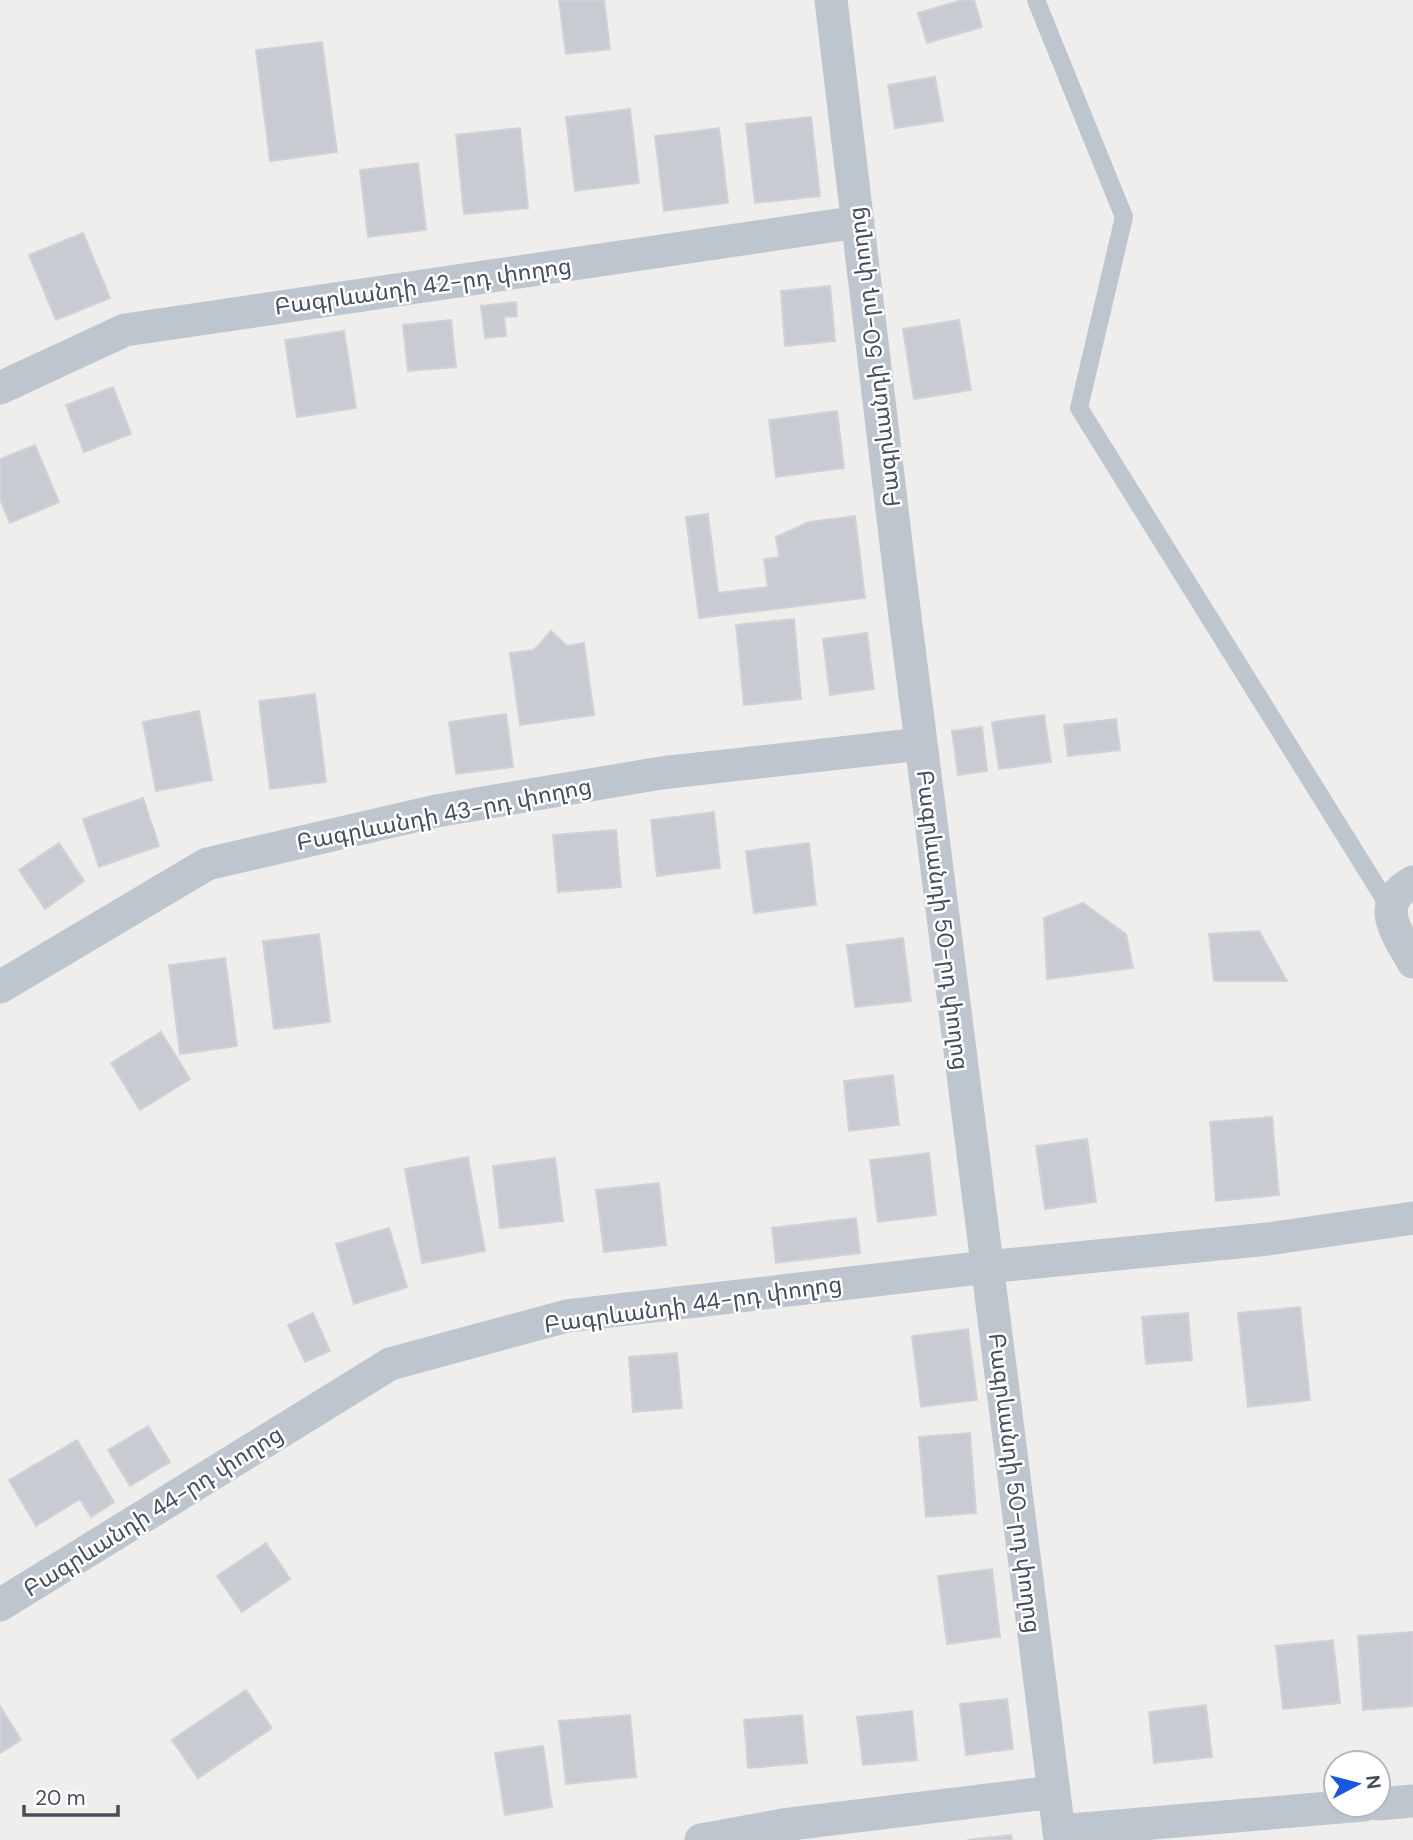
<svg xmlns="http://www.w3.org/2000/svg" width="1413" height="1840" font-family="'DM Sans','Noto Sans Armenian',sans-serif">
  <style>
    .building { fill: #c9cbd3; stroke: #d1d2d9; stroke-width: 2 }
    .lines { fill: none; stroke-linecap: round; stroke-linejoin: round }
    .lane { stroke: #bdc5cf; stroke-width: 18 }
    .street { stroke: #bdc5cf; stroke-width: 33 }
    .labels { text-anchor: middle; stroke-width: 5; stroke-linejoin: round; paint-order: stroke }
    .street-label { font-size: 23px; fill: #454e5a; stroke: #fff }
  </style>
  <rect width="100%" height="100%" fill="#f0eded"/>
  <path class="building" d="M 559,0 L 604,0 L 610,49 L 566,54 Z
    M 962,0 L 974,0 L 982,27 L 927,43 L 918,13 Z
    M 322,42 L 337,152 L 270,161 L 256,50 Z
    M 935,77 L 943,121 L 895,128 L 888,85 Z
    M 630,109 L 639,183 L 575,191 L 566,117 Z
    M 811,117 L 820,196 L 755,203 L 746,124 Z
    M 520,128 L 528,208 L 464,214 L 456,135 Z
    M 719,128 L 728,203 L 664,211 L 655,136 Z
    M 418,163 L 426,230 L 368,237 L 360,170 Z
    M 83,233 L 110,298 L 56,320 L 29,255 Z
    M 830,286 L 835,341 L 785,346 L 781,291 Z
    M 516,302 L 517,316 L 504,317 L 506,336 L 485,338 L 481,306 Z
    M 451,320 L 456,367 L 408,371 L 403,325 Z
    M 959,320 L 971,390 L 914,399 L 903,329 Z
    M 344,331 L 356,408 L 297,417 L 285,340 Z
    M 113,387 L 131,434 L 84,452 L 66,405 Z
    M 837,411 L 844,468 L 776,477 L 769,420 Z
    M 35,445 L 59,502 L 10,523 L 0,499 L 0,459 Z
    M 708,514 L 718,593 L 768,587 L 764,559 L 779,557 L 776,537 L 809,522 L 855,516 L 865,598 L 699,618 L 686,517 Z
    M 794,619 L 801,699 L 744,705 L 736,625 Z
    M 551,631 L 567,646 L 584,643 L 594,715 L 520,725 L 510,653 L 534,650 Z
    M 867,633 L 874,689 L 830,695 L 823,639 Z
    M 315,694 L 326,782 L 270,789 L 259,701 Z
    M 199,711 L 212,780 L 156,791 L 143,722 Z
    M 506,714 L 513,767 L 456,774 L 449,722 Z
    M 1044,715 L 1051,762 L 999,769 L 992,722 Z
    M 1116,719 L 1120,750 L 1068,756 L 1064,725 Z
    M 982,727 L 987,771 L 958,775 L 952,731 Z
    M 143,798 L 159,846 L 99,867 L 83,819 Z
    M 714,812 L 720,868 L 657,876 L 651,820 Z
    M 616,830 L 621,887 L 558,892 L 553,835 Z
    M 59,843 L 84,881 L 45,909 L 19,870 Z
    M 809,843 L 816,905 L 754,913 L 746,851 Z
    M 1083,903 L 1126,934 L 1133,968 L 1047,979 L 1044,918 Z
    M 1259,931 L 1287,981 L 1214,981 L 1209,934 Z
    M 319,934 L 330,1022 L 274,1029 L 263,941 Z
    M 903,938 L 911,1001 L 855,1007 L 847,945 Z
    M 225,958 L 237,1046 L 180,1054 L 169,965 Z
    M 161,1032 L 190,1079 L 140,1110 L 111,1063 Z
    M 893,1075 L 899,1125 L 849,1131 L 844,1081 Z
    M 1272,1117 L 1279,1195 L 1216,1201 L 1210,1122 Z
    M 1087,1139 L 1096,1202 L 1045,1209 L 1036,1146 Z
    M 929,1153 L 936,1215 L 878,1222 L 870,1160 Z
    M 468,1157 L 485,1251 L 422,1263 L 405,1169 Z
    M 555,1158 L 563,1221 L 500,1228 L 493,1166 Z
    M 659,1183 L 666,1245 L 604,1252 L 596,1190 Z
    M 856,1218 L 860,1253 L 776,1263 L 772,1228 Z
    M 389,1228 L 407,1287 L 354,1304 L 336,1244 Z
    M 1300,1307 L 1310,1400 L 1248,1407 L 1238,1313 Z
    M 313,1313 L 330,1351 L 305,1362 L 288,1325 Z
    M 1188,1313 L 1192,1360 L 1146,1364 L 1142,1317 Z
    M 968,1329 L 977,1400 L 921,1407 L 912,1336 Z
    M 677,1353 L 682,1408 L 633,1412 L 629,1357 Z
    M 148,1426 L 170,1462 L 130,1486 L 108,1450 Z
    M 970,1433 L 976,1513 L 926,1517 L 919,1437 Z
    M 77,1440 L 114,1502 L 91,1517 L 80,1499 L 36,1526 L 9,1480 Z
    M 266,1543 L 290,1579 L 242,1612 L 217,1576 Z
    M 992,1569 L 1000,1637 L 947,1644 L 938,1576 Z
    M 1413,1632 L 1413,1706 L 1363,1710 L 1358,1636 Z
    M 1333,1640 L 1340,1703 L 1283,1709 L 1276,1646 Z
    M 246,1690 L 272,1728 L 198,1778 L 172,1740 Z
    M 1007,1699 L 1013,1749 L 966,1755 L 960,1704 Z
    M 1206,1705 L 1212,1757 L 1154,1763 L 1149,1712 Z
    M 0,1706 L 21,1740 L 0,1753 Z
    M 912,1711 L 917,1760 L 863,1765 L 857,1717 Z
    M 630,1715 L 636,1777 L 566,1784 L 559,1721 Z
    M 802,1715 L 807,1763 L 748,1768 L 744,1720 Z
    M 543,1746 L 552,1807 L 505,1815 L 495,1753 Z
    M 1011,1835 L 1012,1840 L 967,1840 Z"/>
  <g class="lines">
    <path class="lane" d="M 1036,0 L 1124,217 L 1079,408 L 1390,908"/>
    <path class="street" d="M 831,0 L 902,593 L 1060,1840
      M 0,388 L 125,330 L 858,222
      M 1413,882 C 1373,904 1397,933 1413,962
      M 0,987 L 207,864 L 436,811 L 661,773 L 921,744
      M 0,1605 L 390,1364 L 567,1316 L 987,1267 L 1268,1239 L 1413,1218
      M 1378,1804 L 1413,1801
      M 1059,1831 L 1364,1805
      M 701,1840 L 783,1825 L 1054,1792"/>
  </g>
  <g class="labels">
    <g class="street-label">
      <text transform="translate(423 286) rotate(-8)" y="8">Բագրևանդի 42-րդ փողոց</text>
      <text transform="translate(874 357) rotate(-97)" y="8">Բագրևանդի 50-րդ փողոց</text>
      <text transform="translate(444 814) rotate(-11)" y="8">Բագրևանդի 43-րդ փողոց</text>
      <text transform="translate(943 920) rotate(83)" y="8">Բագրևանդի 50-րդ փողոց</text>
      <text transform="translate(693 1304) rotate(-8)" y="8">Բագրևանդի 44-րդ փողոց</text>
      <text transform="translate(1015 1483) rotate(83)" y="8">Բագրևանդի 50-րդ փողոց</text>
      <text transform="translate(153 1511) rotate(-32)" y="8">Բագրևանդի 44-րդ փողոց</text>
    </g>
  </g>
  <g transform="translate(1357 1784) rotate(83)"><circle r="33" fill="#ffffff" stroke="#b5b8bd" stroke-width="2"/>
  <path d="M0-5L12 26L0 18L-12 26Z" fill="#1857de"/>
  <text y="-10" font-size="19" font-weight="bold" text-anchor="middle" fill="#454e5a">N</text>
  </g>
  <path d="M24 1805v10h94v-10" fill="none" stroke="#454e5a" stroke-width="3.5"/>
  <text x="35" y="1805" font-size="21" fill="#454e5a" stroke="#ffffff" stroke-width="5" paint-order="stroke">20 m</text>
</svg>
